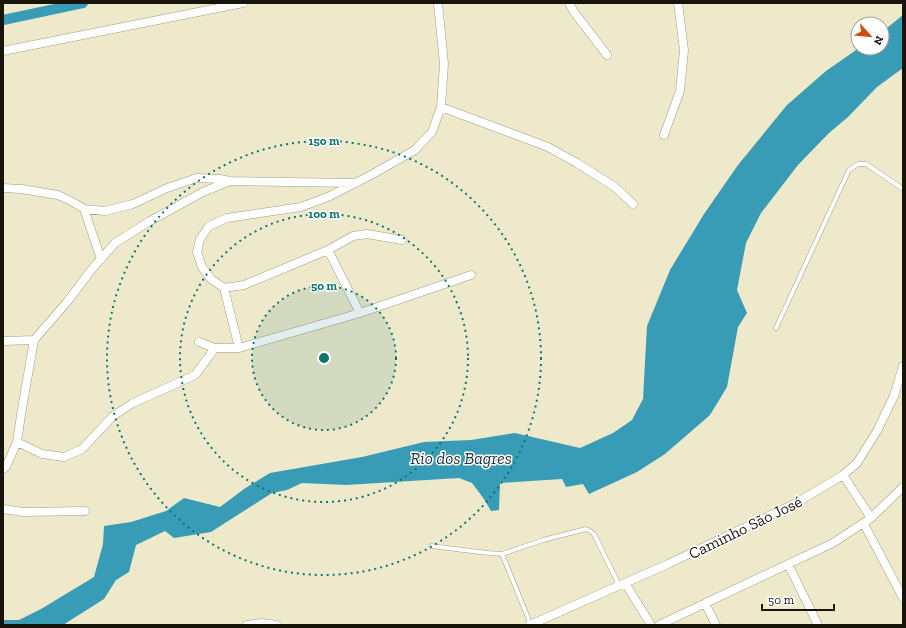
<svg xmlns="http://www.w3.org/2000/svg" width="906" height="628" font-family="'Zilla Slab',serif">
  <style>
    .water { fill: #399cb6 }
    .lines { fill: none; stroke-linecap: round; stroke-linejoin: round }
    .canal { stroke: #399cb6; stroke-width: 10 }
    .service-casing { stroke: #a19c81; stroke-width: 5 }
    .minor-casing { stroke: #a19c81; stroke-width: 9 }
    .service { stroke: #fff; stroke-width: 4 }
    .minor { stroke: #fff; stroke-width: 8 }
    .ring { fill: none; stroke: #0f766e; stroke-width: 2; stroke-dasharray: 2 4 }
    .labels { text-anchor: middle; stroke-width: 3; stroke-linejoin: round; paint-order: stroke }
    .street-label { font-size: 16px; fill: #17150b; stroke: #fff }
    .water-label { font-size: 17px; font-style: italic; fill: #21373e; stroke: #fff }
    .centre { fill: #0f766e; stroke: #fff; stroke-width: 2 }
    .ring-label { font-size: 12px; text-anchor: middle; font-weight: bold; fill: #0f766e; stroke: #fff; stroke-width: 3; stroke-linejoin: round; paint-order: stroke }
  </style>
  <rect width="100%" height="100%" fill="#efe9cc"/>
  <path class="water" d="M 903,15 L 903,68 L 877,87 L 848,117 L 829,133 L 798,165 L 761,213 L 746,243 L 737,290 L 747,313 L 738,327 L 727,387 L 710,415 L 665,454 L 637,472 L 589,494 L 583,484 L 566,487 L 562,479 L 500,483 L 499,510 L 491,511 L 484,499 L 472,483 L 459,478 L 346,485 L 302,483 L 287,490 L 272,493 L 211,532 L 174,538 L 165,531 L 136,545 L 129,572 L 116,580 L 104,599 L 63,625 L 3,625 L 3,620 L 19,620 L 41,609 L 94,577 L 103,544 L 104,526 L 131,522 L 166,511 L 184,498 L 220,507 L 244,489 L 270,473 L 362,457 L 424,442 L 471,440 L 515,433 L 580,448 L 613,433 L 632,420 L 643,399 L 647,326 L 670,270 L 704,214 L 738,165 L 787,105 L 826,71 L 859,48 L 882,48 L 882,32 Z"/>
  <g class="lines">
    <path class="canal" d="M 3,20 L 83,3"/>
    <g class="service-casing">
      <path id="service" d="M 776,328 L 849,170 L 858,164 L 866,164 L 903,189
        M 431,546 L 488,553 L 502,554 L 543,540 L 586,529 L 590,531 L 594,534 L 619,585
        M 502,554 L 531,625"/>
    </g>
    <g class="minor-casing">
      <path id="minor" d="M 569,3 L 574,12 L 607,55
        M 3,51 L 243,3
        M 441,107 L 548,147 L 577,163 L 615,187 L 633,204
        M 664,135 L 680,91 L 684,50 L 678,3
        M 3,188 L 21,189 L 58,195 L 73,202 L 84,209 L 105,211 L 133,204 L 167,188 L 197,178 L 220,179 L 230,181 L 356,183
        M 84,209 L 101,259
        M 402,240 L 367,234 L 353,236 L 328,250 L 244,285 L 224,288 L 211,279 L 202,267 L 197,252 L 200,239 L 209,226 L 227,218 L 301,207 L 330,196 L 371,175 L 415,150 L 432,132 L 441,107 L 444,64 L 438,3
        M 328,250 L 360,313
        M 224,288 L 239,348
        M 3,341 L 34,340
        M 199,342 L 215,348 L 239,348 L 360,313 L 471,275
        M 17,442 L 42,454 L 64,457 L 82,449 L 113,416 L 133,403 L 195,375 L 215,348
        M 3,469 L 6,467 L 17,442 L 21,415 L 34,340 L 67,302 L 92,269 L 115,243 L 150,221 L 203,192 L 230,181
        M 843,475 L 871,518
        M 3,509 L 23,512 L 85,511
        M 864,524 L 903,598
        M 788,564 L 818,625
        M 625,583 L 651,625
        M 705,603 L 716,625
        M 247,625 L 262,623 L 277,625
        M 530,625 L 668,564 L 796,503 L 843,475 L 857,463 L 877,431 L 894,396 L 903,366
        M 659,625 L 833,543 L 871,518 L 903,487"/>
    </g>
    <use href="#service" class="service"/>
    <use href="#minor" class="minor"/>
  </g>
  <circle cx="324" cy="358" r="72" fill="#0f766e" fill-opacity=".12"/>
  <g class="ring">
    <circle cx="324" cy="358" r="72"/>
    <circle cx="324" cy="358" r="144"/>
    <circle cx="324" cy="358" r="217"/>
  </g>
  <g class="labels">
    <g class="street-label">
      <text transform="translate(745 527) rotate(-26)" y="6">Caminho São José</text>
    </g>
    <g class="water-label">
      <text x="461" y="464">Rio dos Bagres</text>
    </g>
  </g>
  <circle cx="324" cy="358" r="6" class="centre"/>
  <g class="ring-label">
    <text x="324" y="145">150 m</text>
    <text x="324" y="218">100 m</text>
    <text x="324" y="290">50 m</text>
  </g>
  <rect width="906" height="628" fill="none" stroke="#17150b" stroke-width="8"/>
  <g transform="translate(870 36) rotate(117)"><circle r="19" fill="#ffffff" stroke="#a2a19d"/>
  <path d="M0-3L7 15L0 10L-7 15Z" fill="#d04b0e"/>
  <text y="-6" font-size="11" font-weight="bold" text-anchor="middle" fill="#17150b">N</text>
  </g>
  <path d="M762 604v6h72v-6" fill="none" stroke="#17150b" stroke-width="2"/>
  <text x="768" y="604" font-size="12" fill="#17150b" stroke="#ffffff" stroke-width="3" paint-order="stroke">50 m</text>
</svg>
